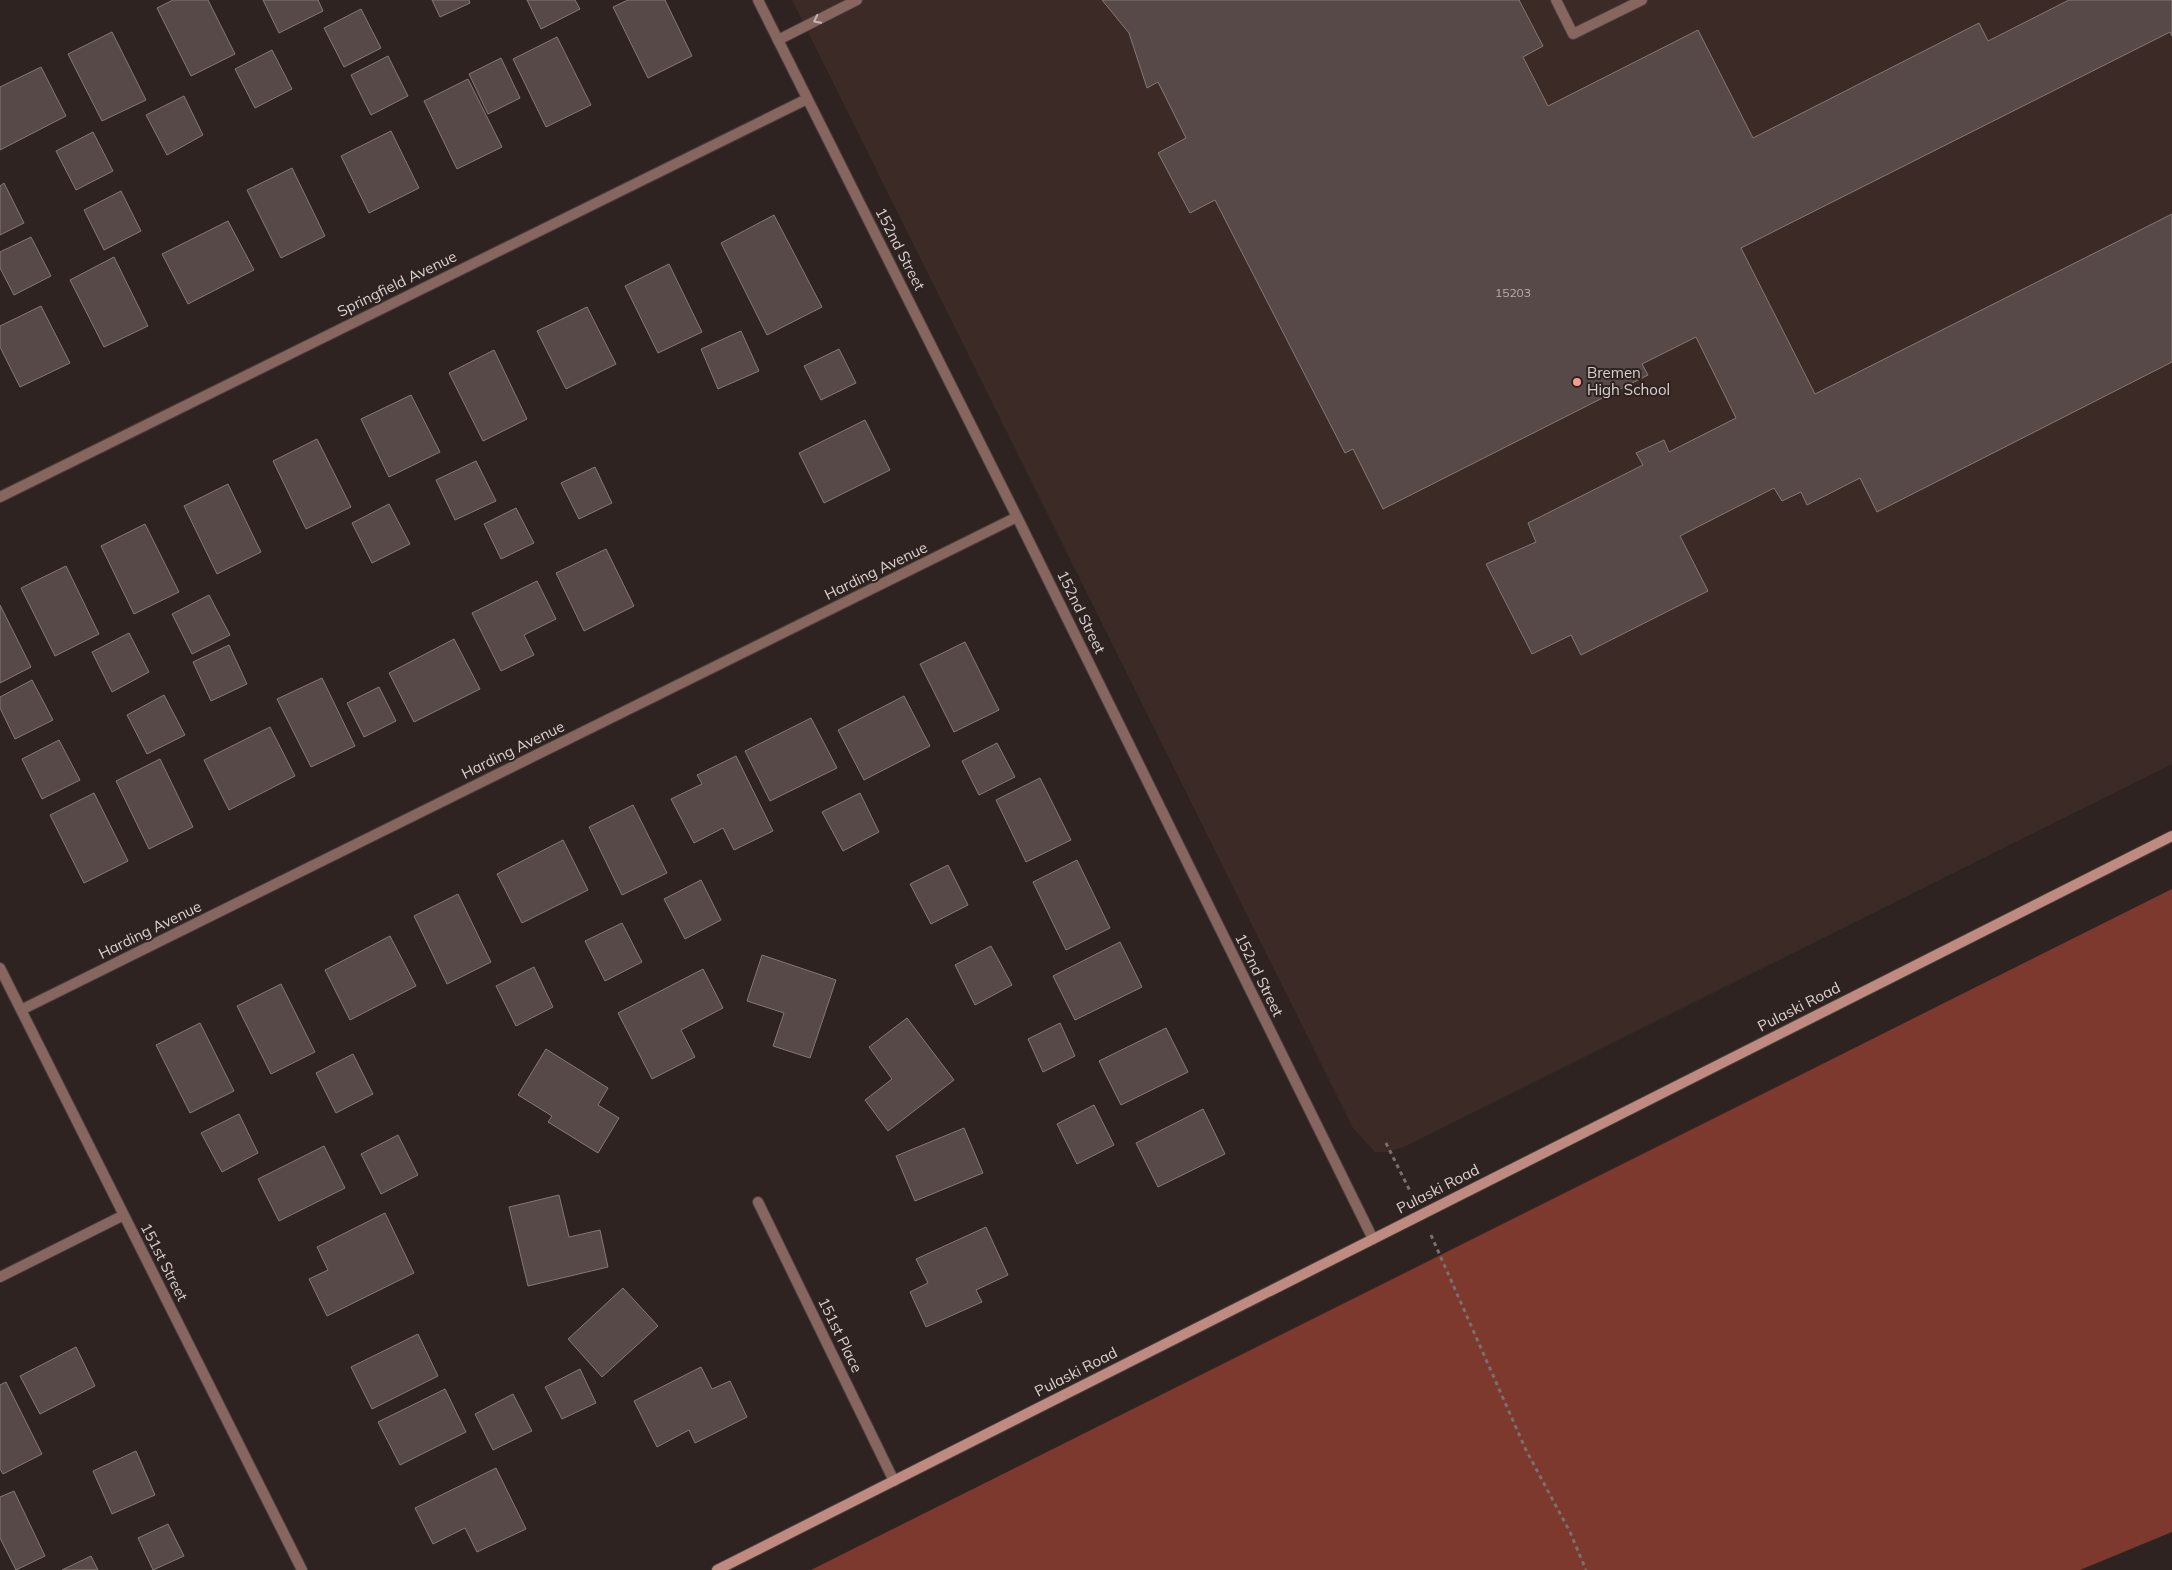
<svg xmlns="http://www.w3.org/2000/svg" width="2172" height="1570" font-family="Mulish,sans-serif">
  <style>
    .built { fill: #3c2a26 }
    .forest { fill: #7d392d }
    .building { fill: #564947; stroke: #867875 }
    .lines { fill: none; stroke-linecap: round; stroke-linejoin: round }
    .lane-casing { stroke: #493f3c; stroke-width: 12 }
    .street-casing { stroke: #493f3c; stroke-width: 12 }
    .secondary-casing { stroke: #493f3c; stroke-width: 12 }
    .path { stroke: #7a706d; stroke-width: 3; stroke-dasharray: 4 4; stroke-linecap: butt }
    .lane { stroke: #876660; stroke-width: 10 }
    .street { stroke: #876660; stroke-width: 10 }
    .secondary { stroke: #bf8a80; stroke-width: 10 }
    .oneway { stroke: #c4b6b3 }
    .poi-dot { fill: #f49d8c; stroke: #2e2320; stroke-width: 2 }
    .labels { text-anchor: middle; stroke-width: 4; stroke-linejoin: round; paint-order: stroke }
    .number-label { font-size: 12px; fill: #b8afad }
    .street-label { font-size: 15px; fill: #d9d1cf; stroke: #2e2320 }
    .poi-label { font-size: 15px; fill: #d9d1cf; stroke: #2e2320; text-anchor: start }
  </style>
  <rect width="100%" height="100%" fill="#2e2320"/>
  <path class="built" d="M 792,0 L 2172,0 L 2172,764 L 1406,1146 L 1388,1152 L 1375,1152 L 1353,1128 Z"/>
  <path class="forest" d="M 2172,889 L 2172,1532 L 2080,1570 L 811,1570 Z"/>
  <path class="building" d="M 173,0 L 208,0 L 235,54 L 191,76 L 157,8 Z
    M 263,0 L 318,0 L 323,11 L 279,33 Z
    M 432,0 L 469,0 L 470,3 L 440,17 Z
    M 527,0 L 575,0 L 580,9 L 541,29 Z
    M 628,0 L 665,0 L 692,56 L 648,78 L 613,7 Z
    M 1102,0 L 1519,0 L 1543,46 L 1523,57 L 1548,106 L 1698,30 L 1753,138 L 1979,23 L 1988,41 L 2069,0 L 2172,0 L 2172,36 L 2170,32 L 1741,248 L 1815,394 L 2172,214 L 2172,362 L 1877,512 L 1860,478 L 1807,505 L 1801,492 L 1782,501 L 1774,488 L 1680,536 L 1708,591 L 1581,655 L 1571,635 L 1532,654 L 1486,564 L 1536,542 L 1528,523 L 1643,465 L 1636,453 L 1664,440 L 1669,452 L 1736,418 L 1696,337 L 1642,364 L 1648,375 L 1383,509 L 1353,449 L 1345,453 L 1215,200 L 1190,213 L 1158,153 L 1186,138 L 1158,82 L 1147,88 L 1129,33 Z
    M 361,9 L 381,48 L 344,67 L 324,28 Z
    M 112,32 L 146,100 L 102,121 L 68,54 Z
    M 557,37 L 591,105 L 546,127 L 513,59 Z
    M 272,50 L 292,89 L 255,108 L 235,69 Z
    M 388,56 L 408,96 L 371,115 L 351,75 Z
    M 501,58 L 520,98 L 488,114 L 469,74 Z
    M 41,67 L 66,116 L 0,150 L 0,87 Z
    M 468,79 L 502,147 L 457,169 L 424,101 Z
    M 184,96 L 203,135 L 167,155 L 146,115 Z
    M 391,131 L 419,188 L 369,213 L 341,156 Z
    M 93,132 L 113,171 L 76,190 L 56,151 Z
    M 292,168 L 325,236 L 281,258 L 247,190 Z
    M 4,183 L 24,223 L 0,235 L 0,186 Z
    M 121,191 L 141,231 L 104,250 L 84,210 Z
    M 774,215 L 822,307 L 767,335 L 721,243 Z
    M 228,221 L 254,270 L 188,304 L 162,254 Z
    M 31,237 L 51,276 L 14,295 L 0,268 L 0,252 Z
    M 114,257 L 148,326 L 104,347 L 70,280 Z
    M 669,264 L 702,332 L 658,353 L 625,286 Z
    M 41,306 L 70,363 L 20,387 L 0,347 L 0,326 Z
    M 587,307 L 616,364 L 566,389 L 537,331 Z
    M 741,331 L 759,371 L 718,389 L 701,349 Z
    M 839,349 L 856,383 L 821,400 L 804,366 Z
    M 494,350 L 527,419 L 483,441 L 449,373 Z
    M 411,395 L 440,452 L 389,477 L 361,419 Z
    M 865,420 L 890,470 L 824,503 L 799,453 Z
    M 317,439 L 351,507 L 306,529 L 273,461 Z
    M 476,461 L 496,501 L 455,520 L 436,480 Z
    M 595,467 L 612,503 L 579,519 L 561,483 Z
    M 228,484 L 261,552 L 217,574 L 184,506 Z
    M 389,504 L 410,544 L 372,563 L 352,523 Z
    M 516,508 L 534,543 L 501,559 L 484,524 Z
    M 145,524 L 179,592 L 134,614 L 101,546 Z
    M 606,549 L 634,606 L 584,631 L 556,573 Z
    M 66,566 L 99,634 L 55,656 L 21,588 Z
    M 537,581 L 556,619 L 524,635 L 534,655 L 501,671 L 472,613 Z
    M 209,595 L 230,635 L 192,654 L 172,614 Z
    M 0,605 L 31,667 L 0,683 Z
    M 129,633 L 149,672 L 112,692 L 92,652 Z
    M 454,639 L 480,689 L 414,722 L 389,673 Z
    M 965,642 L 999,710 L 954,732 L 920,664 Z
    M 229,645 L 247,684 L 211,701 L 193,662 Z
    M 322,678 L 355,746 L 311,767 L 277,699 Z
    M 32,680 L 53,720 L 15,739 L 0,708 L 0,697 Z
    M 379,687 L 396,721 L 364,737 L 347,703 Z
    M 164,695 L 185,735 L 147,754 L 127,715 Z
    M 904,696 L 930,746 L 864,780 L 838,730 Z
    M 811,718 L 837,768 L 770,801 L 745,751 Z
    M 270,727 L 295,776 L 229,810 L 204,760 Z
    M 59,740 L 80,780 L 42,799 L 22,759 Z
    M 997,743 L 1015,777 L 979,795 L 962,761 Z
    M 736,756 L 773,831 L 734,850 L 723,828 L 694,843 L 671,799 L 702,784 L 697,775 Z
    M 160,759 L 193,827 L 149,849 L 116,781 Z
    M 1040,778 L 1071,840 L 1026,862 L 996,800 Z
    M 94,793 L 128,861 L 84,883 L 50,815 Z
    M 860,793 L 879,832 L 843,851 L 822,812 Z
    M 633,805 L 667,873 L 622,895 L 589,827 Z
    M 563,840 L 588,890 L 522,923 L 497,874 Z
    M 1077,860 L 1110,928 L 1066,950 L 1033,882 Z
    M 948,865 L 968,905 L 931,924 L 910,884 Z
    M 701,880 L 721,920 L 685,939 L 664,899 Z
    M 458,894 L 491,962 L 447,984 L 414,916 Z
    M 622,923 L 642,962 L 605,981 L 585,941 Z
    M 390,936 L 416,986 L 350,1020 L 325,970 Z
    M 1120,942 L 1142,987 L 1075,1020 L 1053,976 Z
    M 991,946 L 1012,985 L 975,1005 L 955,965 Z
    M 762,955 L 836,980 L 810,1058 L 773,1046 L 784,1013 L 747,1001 Z
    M 534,967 L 553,1007 L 516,1026 L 496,986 Z
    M 703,969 L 723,1008 L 681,1030 L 695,1057 L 652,1079 L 618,1013 Z
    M 281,984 L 315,1052 L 271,1074 L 237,1006 Z
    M 907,1018 L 954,1080 L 888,1131 L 865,1100 L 892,1079 L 869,1047 Z
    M 200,1023 L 234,1091 L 190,1113 L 156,1045 Z
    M 1060,1023 L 1075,1056 L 1043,1072 L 1028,1039 Z
    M 1166,1028 L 1188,1072 L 1121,1105 L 1099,1061 Z
    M 546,1049 L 608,1088 L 598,1105 L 619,1118 L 598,1153 L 548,1122 L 552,1116 L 518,1095 Z
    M 353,1054 L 373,1094 L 336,1113 L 316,1073 Z
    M 1094,1105 L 1114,1145 L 1077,1164 L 1057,1124 Z
    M 1203,1109 L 1225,1154 L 1158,1187 L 1136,1143 Z
    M 239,1114 L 258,1153 L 222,1172 L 201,1133 Z
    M 964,1128 L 983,1173 L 915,1201 L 896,1156 Z
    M 398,1135 L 418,1175 L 381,1194 L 361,1154 Z
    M 324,1146 L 345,1188 L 279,1221 L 258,1179 Z
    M 559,1195 L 569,1237 L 600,1230 L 608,1267 L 528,1286 L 509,1207 Z
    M 385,1213 L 414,1273 L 327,1316 L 309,1279 L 328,1270 L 317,1247 Z
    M 986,1227 L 1008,1275 L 976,1290 L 982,1302 L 926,1327 L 910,1292 L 928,1283 L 916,1259 Z
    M 623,1288 L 658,1326 L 602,1377 L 568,1339 Z
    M 418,1334 L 438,1376 L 372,1409 L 351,1367 Z
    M 76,1347 L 95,1386 L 40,1414 L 20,1376 Z
    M 701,1367 L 712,1389 L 730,1381 L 747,1417 L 695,1443 L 689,1430 L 657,1447 L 634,1401 Z
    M 580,1369 L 596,1403 L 562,1419 L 545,1387 Z
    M 6,1382 L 42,1454 L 3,1474 L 0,1469 L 0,1385 Z
    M 445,1389 L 466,1432 L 400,1465 L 378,1422 Z
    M 513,1394 L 532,1431 L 493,1450 L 475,1414 Z
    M 136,1451 L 155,1495 L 112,1514 L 93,1471 Z
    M 496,1468 L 526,1529 L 477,1552 L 465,1528 L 433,1544 L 415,1508 Z
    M 14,1491 L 45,1556 L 16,1570 L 0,1538 L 0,1497 Z
    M 168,1524 L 184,1556 L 153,1570 L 138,1538 Z
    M 91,1556 L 98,1570 L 62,1570 Z"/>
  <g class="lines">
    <g class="lane-casing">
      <path id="lane" d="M 1556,0 L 1573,34 L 1642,0
        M 778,40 L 857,0"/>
    </g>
    <g class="street-casing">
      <path id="street" d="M 758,0 L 1017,517 L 1373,1239
        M 0,497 L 807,99
        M 0,968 L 302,1570
        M 21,1010 L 1017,517
        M 758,1202 L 894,1481
        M 0,1277 L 124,1215"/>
    </g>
    <g class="secondary-casing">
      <path id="secondary" d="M 717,1570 L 2172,836"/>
    </g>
    <path class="path" d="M 1386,1143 L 1411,1193
      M 1431,1235 L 1526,1450 L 1570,1532 L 1586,1570"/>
    <use href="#lane" class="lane"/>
    <use href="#street" class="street"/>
    <use href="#secondary" class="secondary"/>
  </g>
  <defs><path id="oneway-chevron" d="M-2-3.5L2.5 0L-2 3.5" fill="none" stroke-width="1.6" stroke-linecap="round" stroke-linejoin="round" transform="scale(1.25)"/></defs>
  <use class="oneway" href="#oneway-chevron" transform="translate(817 20) rotate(153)"/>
  <circle class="poi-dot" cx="1577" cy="382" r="5"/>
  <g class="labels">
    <g class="number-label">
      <text x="1513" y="297">15203</text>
    </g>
    <g class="street-label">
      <text transform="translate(900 249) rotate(63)" y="5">152nd Street</text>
      <text transform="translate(397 284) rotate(-26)" y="5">Springfield Avenue</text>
      <text transform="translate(876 571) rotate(-26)" y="5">Harding Avenue</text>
      <text transform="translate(1081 612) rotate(64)" y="5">152nd Street</text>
      <text transform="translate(513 750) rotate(-26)" y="5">Harding Avenue</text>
      <text transform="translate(150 930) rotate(-26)" y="5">Harding Avenue</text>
      <text transform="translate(1259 975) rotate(64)" y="5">152nd Street</text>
      <text transform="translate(1799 1007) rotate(-27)" y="5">Pulaski Road</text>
      <text transform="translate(1438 1189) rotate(-27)" y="5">Pulaski Road</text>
      <text transform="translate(164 1262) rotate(63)" y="5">151st Street</text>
      <text transform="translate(840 1335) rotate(64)" y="5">151st Place</text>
      <text transform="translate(1076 1372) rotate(-27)" y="5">Pulaski Road</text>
    </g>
    <g class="poi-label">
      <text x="1587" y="378">Bremen<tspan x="1587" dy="17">High School</tspan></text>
    </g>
  </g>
</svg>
